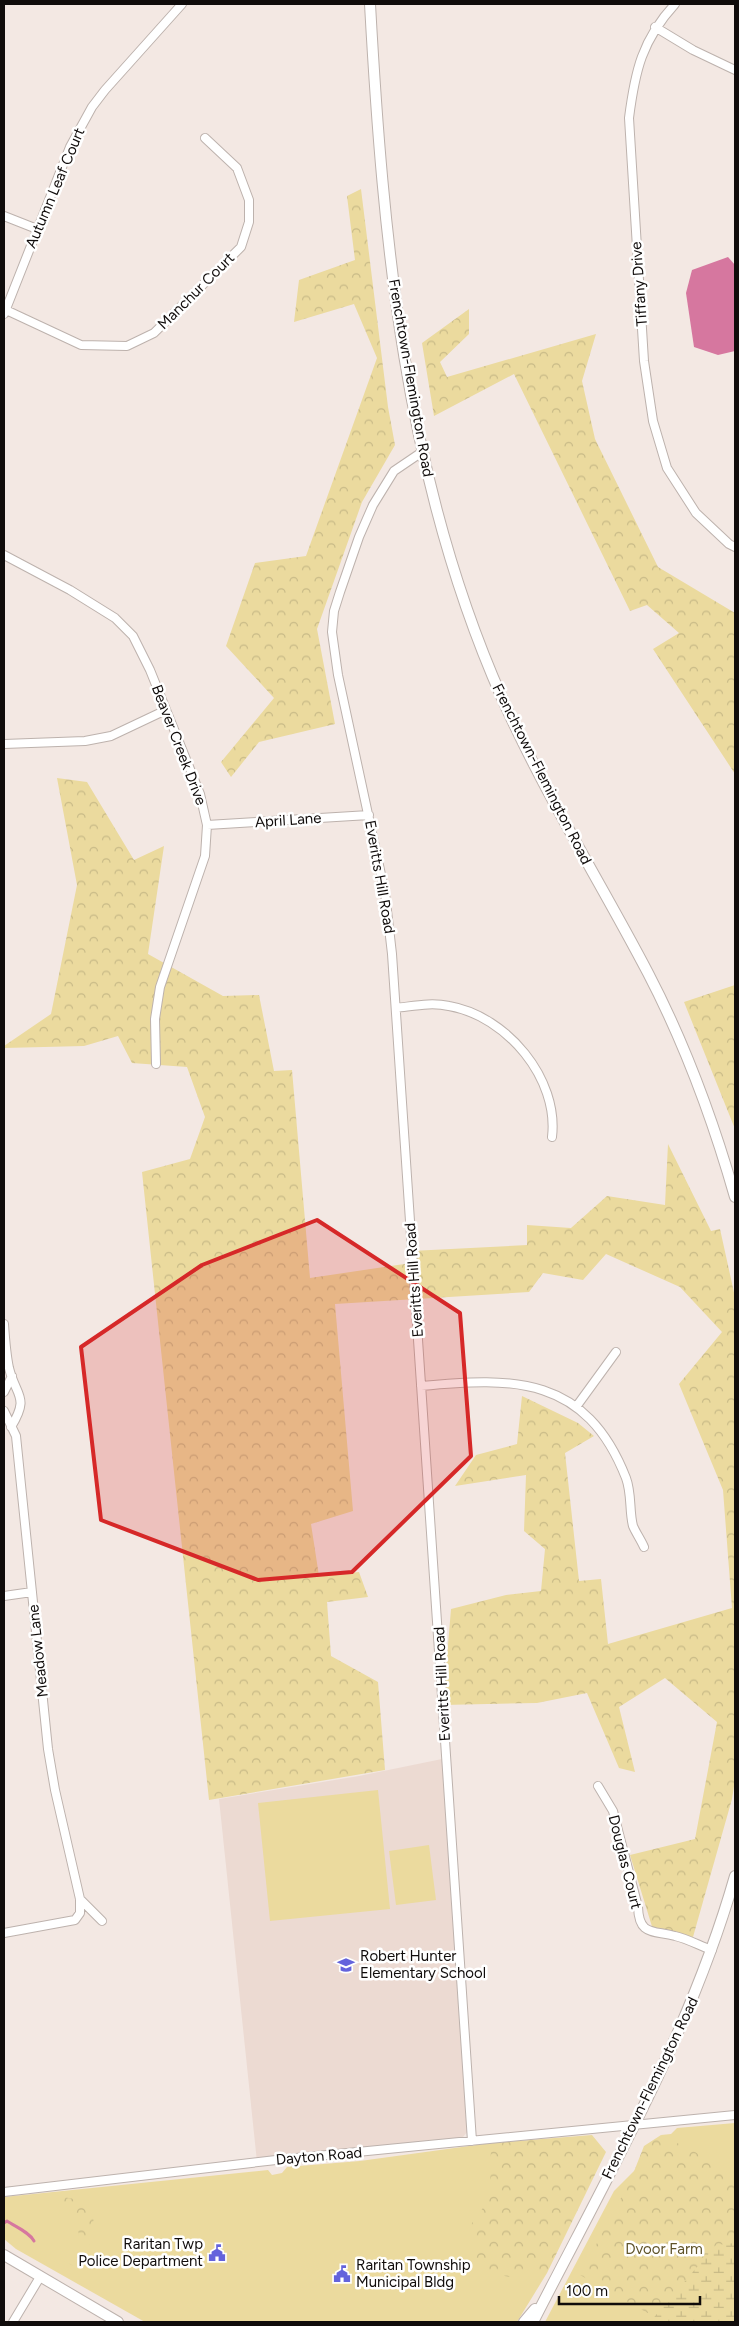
<svg xmlns="http://www.w3.org/2000/svg" width="739" height="2326" font-family="Figtree,sans-serif">
  <style>
    .built { fill: #ecdad2 }
    .green { fill: #ebda9e }
    .forest { fill: url(#forest-crowns) }
    .wetland { fill: url(#wetland-marsh) }
    .water { fill: #d6779f }
    .lines { fill: none; stroke-linecap: round; stroke-linejoin: round }
    .stream { stroke: #d6779f; stroke-width: 3 }
    .minor-casing { stroke: #bdb2ad; stroke-width: 10 }
    .secondary-casing { stroke: #bdb2ad; stroke-width: 12 }
    .minor { stroke: #fff; stroke-width: 8 }
    .secondary { stroke: #fff; stroke-width: 10 }
    .marked { fill: #d62828; fill-opacity: 0.2; stroke: #d62828; stroke-width: 4; stroke-linejoin: round }
    .labels { text-anchor: middle; stroke-width: 5; stroke-linejoin: round; paint-order: stroke }
    .street-label { font-size: 15px; fill: #100c0b; stroke: #fff }
    .poi-label { font-size: 15px; fill: #100c0b; stroke: #fff; text-anchor: start }
    .park-label { font-size: 15px; fill: #5f5329; stroke: #fff }
  </style>
  <defs>
    <pattern id="forest-crowns" width="20" height="18" patternUnits="userSpaceOnUse" patternTransform="scale(1.25)"><rect width="20" height="18" fill="#ebda9e"/><path d="M2 6a3 3 0 1 1 6 0M12 15a3 3 0 1 1 6 0" fill="none" stroke="#c8ba87"/></pattern>
    <pattern id="wetland-marsh" width="20" height="14" patternUnits="userSpaceOnUse" patternTransform="scale(1.25)"><rect width="20" height="14" fill="#ebda9e"/><path d="M1 5h8M5 5V1M11 12h8M15 12V8" fill="none" stroke="#c8ba87"/></pattern>
  </defs>
  <rect width="100%" height="100%" fill="#f3e8e3"/>
  <path class="built" d="M 442,1759 L 468,2131 L 458,2143 L 257,2162 L 219,1799 L 359,1776 Z"/>
  <path class="green" d="M 378,1790 L 390,1909 L 270,1921 L 258,1803 Z
    M 429,1845 L 436,1900 L 396,1905 L 389,1851 Z
    M 735,2123 L 735,2322 L 545,2322 L 614,2191 L 664,2141 L 661,2135 L 671,2134 L 677,2128 Z
    M 491,2143 L 547,2273 L 517,2322 L 145,2322 L 16,2249 L 4,2239 L 4,2197 L 268,2170 L 272,2175 L 282,2173 L 287,2167 L 360,2161 Z"/>
  <path class="forest" d="M 361,189 L 388,407 L 395,445 L 362,502 L 317,629 L 335,724 L 259,742 L 231,777 L 221,762 L 274,698 L 226,646 L 255,563 L 306,556 L 377,358 L 354,304 L 294,322 L 299,280 L 355,260 L 347,196 Z
    M 469,309 L 469,334 L 440,362 L 447,377 L 596,334 L 582,381 L 595,439 L 658,567 L 735,613 L 735,774 L 653,649 L 679,633 L 647,605 L 630,611 L 514,374 L 434,416 L 422,343 Z
    M 57,778 L 87,782 L 134,860 L 164,846 L 148,954 L 223,996 L 259,995 L 274,1071 L 292,1070 L 310,1278 L 411,1263 L 411,1251 L 527,1245 L 527,1225 L 571,1228 L 607,1196 L 665,1205 L 668,1144 L 711,1231 L 720,1229 L 735,1297 L 735,1780 L 732,1799 L 693,1937 L 654,1933 L 630,1855 L 695,1839 L 717,1722 L 665,1678 L 619,1707 L 635,1772 L 619,1768 L 587,1693 L 537,1703 L 443,1705 L 451,1609 L 506,1595 L 541,1591 L 545,1549 L 524,1531 L 526,1475 L 455,1486 L 476,1455 L 517,1444 L 522,1396 L 578,1423 L 594,1436 L 565,1453 L 579,1581 L 601,1579 L 608,1644 L 732,1608 L 723,1490 L 679,1384 L 722,1332 L 680,1287 L 606,1254 L 583,1280 L 543,1273 L 529,1292 L 335,1304 L 353,1511 L 311,1524 L 319,1576 L 359,1572 L 368,1597 L 327,1602 L 331,1656 L 378,1682 L 385,1770 L 209,1800 L 142,1172 L 190,1159 L 205,1117 L 187,1067 L 132,1063 L 118,1036 L 84,1046 L 4,1048 L 4,1046 L 51,1014 L 77,885 Z
    M 735,985 L 735,1129 L 684,1002 Z
    M 592,2135 L 606,2152 L 547,2273 L 509,2277 L 478,2270 L 470,2226 L 490,2198 L 491,2143 Z
    M 661,2135 L 735,2172 L 735,2322 L 650,2322 L 653,2316 L 580,2275 L 631,2179 L 644,2146 Z
    M 63,2197 L 86,2201 C 98,2223 95,2231 86,2252 L 104,2287 L 67,2262 L 79,2234 L 73,2216 L 59,2204 Z"/>
  <path class="wetland" d="M 735,2243 L 735,2322 L 650,2322 L 716,2245 Z"/>
  <path class="water" d="M 728,257 L 735,265 L 735,351 L 718,355 L 694,347 L 686,293 L 692,270 Z"/>
  <g class="lines">
    <path class="stream" d="M 4,2223 L 7,2221 C 16,2227 29,2232 34,2241"/>
    <g class="minor-casing">
      <path id="minor" d="M 675,4 C 642,40 635,71 629,118 L 644,361 L 653,421 L 667,468 L 696,513 L 729,544 L 735,547
        M 655,27 L 693,50 L 735,70
        M 4,216 L 37,229
        M 6,310 L 81,345 L 127,346 L 154,333 L 241,247 L 249,222 L 249,200 L 237,168 L 205,138
        M 4,314 L 70,147 L 92,107 L 105,90 L 182,4
        M 422,452 L 394,471 L 373,505 L 359,537 L 340,592 L 334,611 L 332,632 L 338,675 L 385,893 L 392,954 L 472,2141
        M 4,555 L 70,590 L 115,618 L 133,636 L 150,670 L 200,794 L 207,825 L 205,856 L 160,987 L 155,1019 L 156,1064
        M 4,744 L 85,741 L 111,736 L 166,710
        M 207,825 L 369,815
        M 396,1008 C 414,1006 431,1002 449,1006 C 507,1016 559,1079 552,1137
        M 4,1324 C 5,1339 6,1354 9,1368 C 16,1397 30,1396 11,1427
        M 421,1386 C 514,1377 586,1376 626,1478 C 632,1494 629,1511 633,1526 C 636,1533 641,1540 644,1547
        M 4,1392 L 12,1376
        M 576,1407 L 616,1352
        M 4,1411 L 16,1436 L 48,1749 L 55,1790 L 80,1899 L 80,1913 L 75,1920 L 4,1933
        M 4,1596 L 32,1592
        M 598,1786 L 613,1811 L 638,1907 C 639,1936 653,1930 675,1936 C 688,1939 700,1946 712,1950
        M 80,1899 L 102,1921
        M 4,2192 L 276,2160 L 735,2115
        M 13,2322 L 40,2277"/>
    </g>
    <g class="secondary-casing">
      <path id="secondary" d="M 370,4 C 383,240 405,480 502,698 C 544,793 600,881 648,973 C 685,1044 713,1120 735,1197
        M 4,2255 L 118,2322
        M 524,2322 L 535,2309
        M 533,2322 C 607,2177 690,2034 735,1876"/>
    </g>
    <use href="#minor" class="minor"/>
    <use href="#secondary" class="secondary"/>
  </g>
  <path class="marked" d="M 317,1220 L 460,1313 L 471,1456 L 352,1572 L 258,1580 L 101,1520 L 81,1347 L 202,1265 Z"/>
  <defs>
    <g id="school-bare" transform="scale(1.35)"><path d="M0-5L7-2L0 1L-7-2ZM-4 1L0 2.5L4 1V4Q0 6-4 4Z" fill="#6463dc" stroke="#fff" stroke-width="2.5" paint-order="stroke"/></g>
    <g id="civic-bare" transform="scale(1.35)"><path d="M-.6-6.5H3V-4.5H.6V-3L4-1V1h2V6H-6V1h2V-1L-.6-3ZM-1.2 2.5V6h2.4V2.5Z" fill="#6463dc" stroke="#fff" stroke-width="2.5" paint-order="stroke"/></g>
  </defs>
  <g fill-rule="evenodd">
    <use href="#school-bare" x="346" y="1965"/>
    <use href="#civic-bare" x="217" y="2253"/>
    <use href="#civic-bare" x="342" y="2274"/>
  </g>
  <g class="labels">
    <g class="street-label">
      <text transform="translate(55 188) rotate(-67)" y="5">Autumn Leaf Court</text>
      <text transform="translate(639 284) rotate(-94)" y="5">Tiffany Drive</text>
      <text transform="translate(196 291) rotate(-45)" y="5">Manchur Court</text>
      <text transform="translate(411 378) rotate(80)" y="5">Frenchtown-Flemington Road</text>
      <text transform="translate(179 745) rotate(69)" y="5">Beaver Creek Drive</text>
      <text transform="translate(542 774) rotate(63)" y="5">Frenchtown-Flemington Road</text>
      <text transform="translate(288 820) rotate(-4)" y="5">April Lane</text>
      <text transform="translate(380 877) rotate(80)" y="5">Everitts Hill Road</text>
      <text transform="translate(414 1280) rotate(-94)" y="5">Everitts Hill Road</text>
      <text transform="translate(38 1651) rotate(-96)" y="5">Meadow Lane</text>
      <text transform="translate(442 1684) rotate(-93)" y="5">Everitts Hill Road</text>
      <text transform="translate(625 1862) rotate(76)" y="5">Douglas Court</text>
      <text transform="translate(650 2088) rotate(-64)" y="5">Frenchtown-Flemington Road</text>
      <text transform="translate(319 2156) rotate(-5)" y="5">Dayton Road</text>
    </g>
    <g class="poi-label">
      <text x="360" y="1961">Robert Hunter<tspan x="360" dy="17">Elementary School</tspan></text>
      <text x="203" y="2249" text-anchor="end">Raritan Twp<tspan x="203" dy="17">Police Department</tspan></text>
      <text x="356" y="2270">Raritan Township<tspan x="356" dy="17">Municipal Bldg</tspan></text>
    </g>
    <g class="park-label">
      <text x="664" y="2254">Dvoor Farm</text>
    </g>
  </g>
  <rect width="739" height="2326" fill="none" stroke="#100c0b" stroke-width="10"/>
  <path d="M559 2296v8h141v-8" fill="none" stroke="#100c0b" stroke-width="2.5"/>
  <text x="566" y="2296" font-size="15" fill="#100c0b" stroke="#ffffff" stroke-width="4" paint-order="stroke">100 m</text>
</svg>
